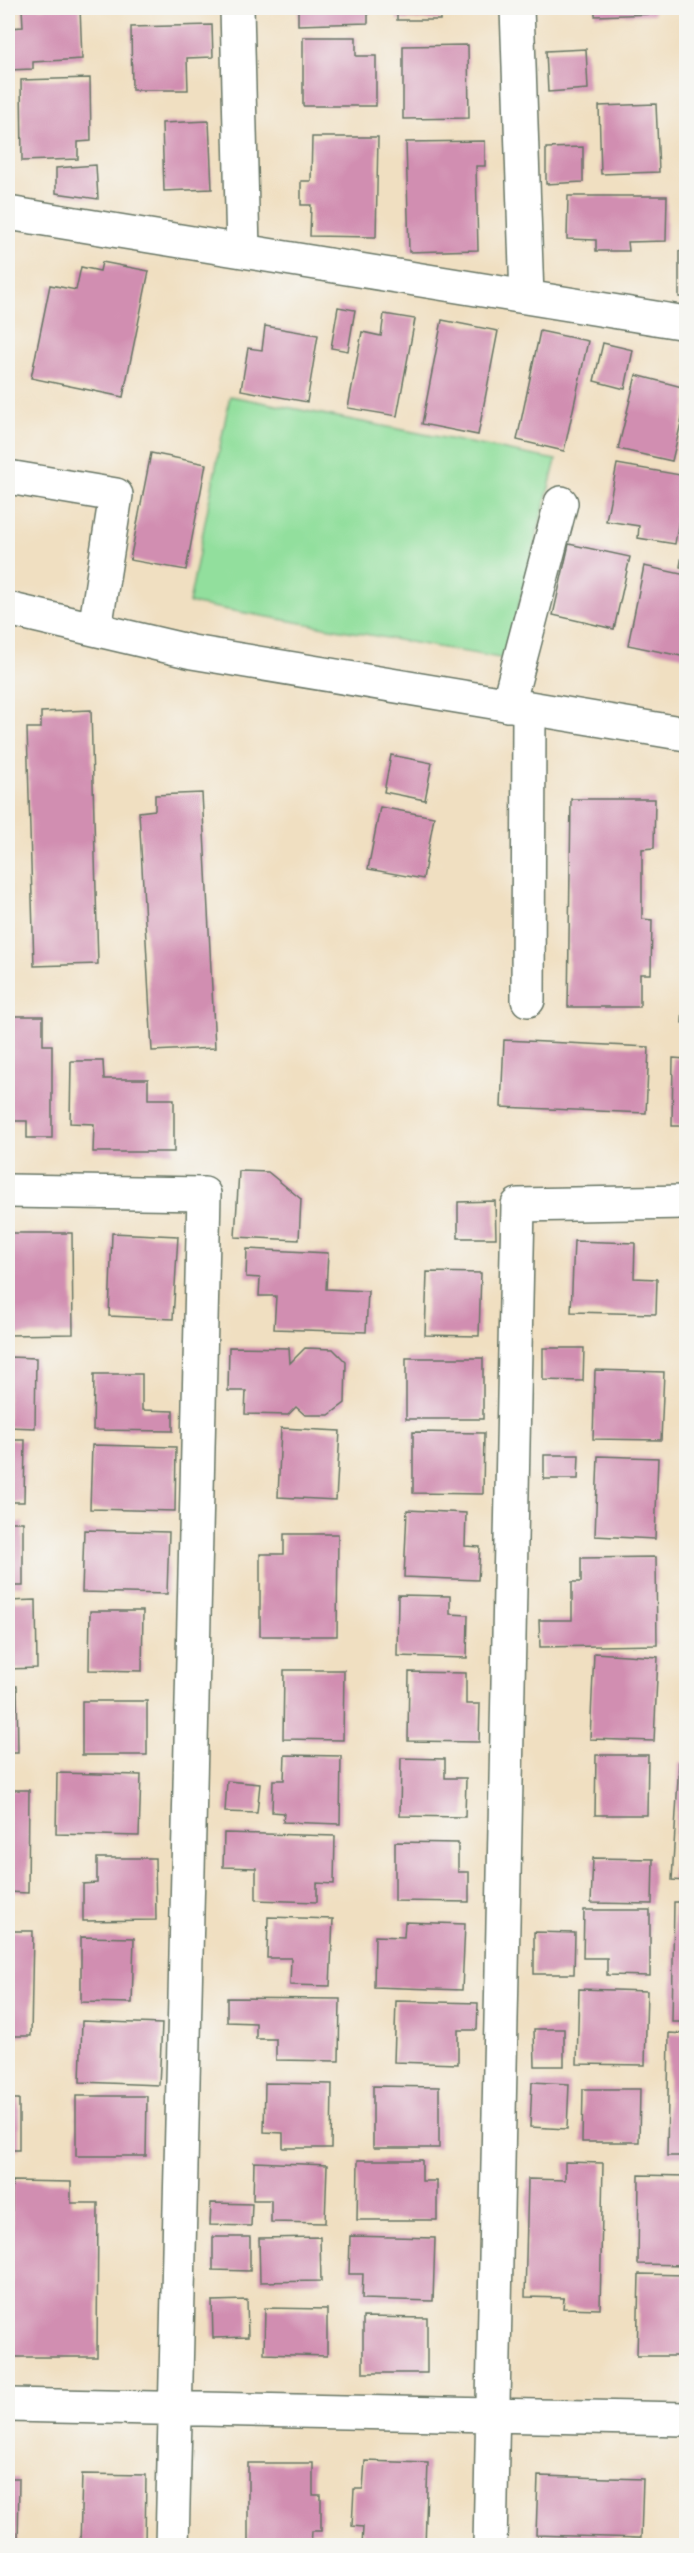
<svg xmlns="http://www.w3.org/2000/svg" width="694" height="2553" font-family="'Old Standard TT',serif">
  <style>
    .green { fill: #92df9d; stroke: #588e68; stroke-width: 1.5 }
    .building { fill: #d18eb1 }
    .lines { fill: none; stroke-linecap: round; stroke-linejoin: round }
    .minor-casing { stroke: #687665; stroke-width: 36 }
    .minor { stroke: #fff; stroke-width: 33 }
  </style>
  <rect width="100%" height="100%" fill="#f6f6f2"/>
  <filter id="ink" filterUnits="userSpaceOnUse"><feTurbulence type="fractalNoise" baseFrequency=".0167" numOctaves="2"/><feDisplacementMap in="SourceGraphic" scale="12" xChannelSelector="R" yChannelSelector="G"/><feConvolveMatrix kernelMatrix="1 2 1 2 8 2 1 2 1" color-interpolation-filters="sRGB"/></filter>
  <filter id="wash" filterUnits="userSpaceOnUse"><feTurbulence type="fractalNoise" baseFrequency=".008" numOctaves="4" result="noise"/><feDisplacementMap in="SourceGraphic" scale="24" xChannelSelector="R" yChannelSelector="G"/><feGaussianBlur stdDeviation="1.35" result="paint"/><feColorMatrix in="noise" values="0 0 0 0 0 0 0 0 0 0 0 0 0 0 0 0 0 1.4 0 .05"/><feComposite in="paint" operator="in"/></filter>
  <g filter="url(#wash)">
    <rect width="100%" height="100%" fill="#f0dfc1"/>
    <path class="green" d="M 230,396 L 556,460 L 505,659 L 189,603 Z"/>
    <g id="blocks">
      <path class="building" d="M 22,8 L 80,8 L 82,59 L 33,62 L 33,69 L 8,70 L 8,28 L 23,27 Z
        M 298,8 L 368,8 L 368,23 L 298,25 Z
        M 397,8 L 440,8 L 440,20 L 397,20 Z
        M 595,8 L 654,8 L 654,14 L 595,16 Z
        M 212,25 L 213,57 L 187,58 L 188,90 L 132,90 L 131,27 Z
        M 303,37 L 356,37 L 356,56 L 376,56 L 376,106 L 303,106 Z
        M 468,45 L 469,118 L 403,119 L 403,46 Z
        M 586,49 L 588,89 L 548,92 L 546,51 Z
        M 90,78 L 91,141 L 78,142 L 78,159 L 22,161 L 21,80 Z
        M 656,104 L 659,172 L 601,174 L 599,106 Z
        M 209,121 L 212,189 L 164,191 L 162,123 Z
        M 312,137 L 378,137 L 376,237 L 310,236 L 311,205 L 301,205 L 301,181 L 311,181 Z
        M 485,141 L 485,166 L 476,166 L 478,250 L 409,252 L 406,142 Z
        M 583,147 L 583,182 L 546,184 L 546,148 Z
        M 96,165 L 98,199 L 56,193 L 56,168 Z
        M 568,196 L 667,196 L 666,241 L 628,242 L 629,251 L 596,251 L 596,240 L 567,239 Z
        M 679,251 L 686,251 L 686,297 L 679,297 Z
        M 102,262 L 149,271 L 123,397 L 31,378 L 50,285 L 76,290 L 81,267 L 100,271 Z
        M 338,307 L 355,310 L 348,351 L 331,348 Z
        M 384,314 L 415,319 L 397,416 L 348,408 L 362,332 L 381,336 Z
        M 442,320 L 498,331 L 478,435 L 422,424 Z
        M 265,326 L 318,335 L 307,402 L 241,390 L 248,348 L 262,350 Z
        M 540,331 L 588,341 L 564,451 L 517,440 Z
        M 603,343 L 633,350 L 625,389 L 594,381 Z
        M 636,375 L 686,388 L 686,402 L 672,461 L 618,449 Z
        M 151,453 L 206,464 L 186,570 L 130,560 Z
        M 617,464 L 686,476 L 675,544 L 638,538 L 639,526 L 606,521 Z
        M 684,543 L 686,544 L 686,568 L 680,567 Z
        M 569,544 L 630,557 L 614,629 L 553,615 Z
        M 644,566 L 686,575 L 686,657 L 628,645 Z
        M 91,710 L 98,964 L 34,966 L 27,728 L 41,728 L 41,712 Z
        M 391,755 L 432,763 L 425,800 L 384,792 Z
        M 202,793 L 215,1048 L 152,1051 L 139,812 L 155,810 L 155,795 Z
        M 571,799 L 655,799 L 654,848 L 642,849 L 642,919 L 652,920 L 651,974 L 640,974 L 640,1007 L 568,1007 Z
        M 380,807 L 434,817 L 423,879 L 368,869 Z
        M 685,974 L 686,974 L 686,1024 L 682,1023 Z
        M 12,1016 L 43,1016 L 43,1045 L 52,1045 L 52,1138 L 27,1138 L 27,1121 L 8,1121 L 8,1045 L 12,1045 Z
        M 504,1040 L 649,1047 L 646,1113 L 501,1107 Z
        M 673,1058 L 686,1059 L 686,1126 L 672,1126 Z
        M 71,1061 L 103,1061 L 104,1079 L 148,1079 L 148,1099 L 174,1099 L 174,1152 L 93,1152 L 94,1124 L 70,1123 Z
        M 239,1171 L 268,1172 L 301,1199 L 299,1240 L 235,1237 Z
        M 495,1201 L 496,1238 L 458,1238 L 458,1202 Z
        M 8,1233 L 72,1233 L 73,1334 L 8,1335 Z
        M 112,1233 L 178,1236 L 173,1319 L 109,1316 Z
        M 574,1241 L 635,1243 L 634,1278 L 657,1279 L 656,1314 L 571,1312 Z
        M 247,1249 L 328,1253 L 326,1289 L 368,1291 L 366,1332 L 274,1329 L 276,1296 L 259,1296 L 260,1278 L 246,1277 Z
        M 427,1272 L 481,1273 L 479,1336 L 425,1335 Z
        M 229,1347 L 289,1348 L 290,1363 L 305,1348 L 333,1349 L 346,1362 L 345,1403 L 329,1415 L 305,1415 L 296,1407 L 288,1415 L 245,1414 L 246,1391 L 228,1391 Z
        M 543,1348 L 584,1348 L 583,1381 L 543,1380 Z
        M 8,1357 L 36,1358 L 35,1428 L 8,1427 Z
        M 406,1358 L 483,1358 L 483,1419 L 406,1419 Z
        M 595,1370 L 664,1372 L 661,1440 L 593,1439 Z
        M 94,1374 L 142,1374 L 142,1410 L 173,1411 L 173,1431 L 93,1430 Z
        M 281,1428 L 340,1431 L 336,1500 L 278,1497 Z
        M 413,1432 L 484,1433 L 483,1494 L 413,1493 Z
        M 8,1440 L 25,1440 L 24,1502 L 8,1502 Z
        M 92,1445 L 176,1447 L 175,1511 L 90,1509 Z
        M 544,1455 L 579,1455 L 578,1479 L 544,1479 Z
        M 598,1456 L 658,1458 L 655,1539 L 595,1536 Z
        M 407,1510 L 466,1513 L 465,1546 L 480,1547 L 478,1580 L 404,1577 Z
        M 8,1522 L 23,1522 L 23,1586 L 8,1586 Z
        M 84,1530 L 169,1532 L 167,1594 L 82,1592 Z
        M 284,1534 L 338,1534 L 337,1636 L 260,1636 L 260,1554 L 284,1554 Z
        M 656,1557 L 657,1645 L 540,1647 L 539,1620 L 572,1620 L 572,1582 L 581,1582 L 581,1558 Z
        M 685,1573 L 686,1573 L 686,1642 L 683,1642 Z
        M 398,1595 L 450,1596 L 450,1614 L 468,1615 L 467,1658 L 397,1656 Z
        M 36,1600 L 37,1668 L 8,1669 L 8,1601 Z
        M 90,1611 L 143,1611 L 142,1671 L 89,1670 Z
        M 594,1653 L 658,1657 L 654,1741 L 590,1739 Z
        M 284,1670 L 344,1670 L 343,1740 L 283,1739 Z
        M 409,1672 L 466,1673 L 466,1704 L 480,1704 L 479,1742 L 408,1741 Z
        M 8,1686 L 17,1686 L 18,1753 L 8,1753 Z
        M 82,1701 L 147,1701 L 147,1755 L 82,1755 Z
        M 285,1755 L 341,1756 L 340,1824 L 283,1822 L 284,1813 L 272,1812 L 273,1780 L 284,1780 Z
        M 596,1755 L 648,1755 L 647,1815 L 595,1815 Z
        M 401,1758 L 445,1759 L 445,1778 L 466,1778 L 465,1817 L 400,1816 Z
        M 679,1762 L 686,1763 L 686,1881 L 672,1880 Z
        M 57,1773 L 141,1775 L 139,1836 L 56,1834 Z
        M 227,1781 L 260,1784 L 257,1813 L 225,1812 Z
        M 8,1790 L 29,1790 L 28,1893 L 8,1892 Z
        M 224,1833 L 335,1836 L 334,1884 L 317,1883 L 317,1902 L 256,1900 L 256,1868 L 223,1867 Z
        M 395,1842 L 458,1843 L 458,1872 L 469,1872 L 469,1902 L 395,1901 Z
        M 97,1858 L 155,1858 L 156,1920 L 83,1921 L 83,1884 L 97,1883 Z
        M 593,1858 L 653,1859 L 652,1904 L 591,1903 Z
        M 674,1902 L 686,1902 L 686,2022 L 672,2022 Z
        M 584,1910 L 650,1910 L 650,1976 L 607,1975 L 607,1958 L 583,1958 Z
        M 268,1917 L 333,1919 L 330,1986 L 290,1985 L 291,1958 L 267,1958 Z
        M 405,1922 L 465,1924 L 462,1990 L 374,1987 L 375,1936 L 404,1937 Z
        M 8,1931 L 33,1931 L 31,2036 L 8,2036 Z
        M 534,1932 L 575,1933 L 574,1974 L 534,1974 Z
        M 81,1937 L 134,1938 L 132,2003 L 81,2002 Z
        M 579,1989 L 647,1991 L 645,2065 L 577,2064 Z
        M 227,1998 L 340,1999 L 339,2061 L 276,2060 L 276,2039 L 256,2039 L 256,2023 L 227,2022 Z
        M 396,2001 L 478,2003 L 477,2030 L 458,2030 L 458,2064 L 394,2062 Z
        M 82,2021 L 162,2024 L 159,2085 L 80,2082 Z
        M 534,2029 L 564,2029 L 564,2066 L 535,2066 Z
        M 669,2033 L 686,2034 L 686,2156 L 667,2156 Z
        M 532,2082 L 569,2084 L 567,2129 L 530,2127 Z
        M 265,2083 L 332,2084 L 331,2148 L 283,2148 L 283,2133 L 264,2132 Z
        M 373,2086 L 439,2087 L 439,2148 L 373,2148 Z
        M 583,2089 L 640,2089 L 639,2142 L 582,2142 Z
        M 76,2096 L 147,2096 L 146,2156 L 76,2156 Z
        M 8,2099 L 19,2099 L 19,2150 L 8,2150 Z
        M 358,2160 L 422,2160 L 422,2181 L 437,2181 L 437,2220 L 357,2220 Z
        M 254,2162 L 327,2165 L 325,2223 L 271,2222 L 271,2200 L 253,2200 Z
        M 565,2162 L 603,2163 L 600,2309 L 563,2308 L 564,2298 L 525,2297 L 528,2179 L 565,2180 Z
        M 639,2175 L 686,2176 L 686,2265 L 638,2264 Z
        M 12,2181 L 71,2182 L 71,2203 L 98,2203 L 97,2357 L 11,2357 Z
        M 211,2203 L 252,2204 L 251,2226 L 210,2225 Z
        M 350,2236 L 435,2238 L 433,2301 L 362,2299 L 363,2274 L 349,2274 Z
        M 213,2237 L 250,2237 L 250,2271 L 213,2270 Z
        M 320,2237 L 321,2281 L 260,2282 L 259,2238 Z
        M 639,2274 L 686,2275 L 686,2356 L 637,2356 Z
        M 247,2300 L 248,2337 L 213,2338 L 212,2301 Z
        M 265,2308 L 327,2309 L 327,2356 L 264,2354 Z
        M 363,2317 L 427,2318 L 427,2373 L 363,2373 Z
        M 365,2461 L 428,2463 L 425,2546 L 362,2546 L 363,2527 L 352,2526 L 354,2489 L 363,2489 Z
        M 248,2463 L 313,2463 L 313,2495 L 321,2495 L 321,2531 L 312,2531 L 311,2546 L 248,2546 Z
        M 82,2474 L 146,2475 L 145,2546 L 80,2546 Z
        M 538,2476 L 643,2479 L 641,2538 L 536,2535 Z
        M 8,2478 L 19,2478 L 18,2546 L 8,2546 Z"/>
    </g>
  </g>
  <g filter="url(#ink)">
    <use href="#blocks" fill-opacity="0" stroke="#687665" stroke-width="1.5"/>
    <g class="lines">
      <g class="minor-casing">
        <path id="minor" d="M 237,8 L 243,251
          M 517,8 L 527,297
          M 8,213 L 686,323
          M 8,477 L 116,495 L 95,629
          M 8,609 L 192,652 L 686,734
          M 508,705 L 561,503
          M 528,1000 L 529,708
          M 8,1191 L 204,1194 L 172,2546
          M 8,2405 L 686,2419
          M 490,2546 L 518,1205 L 686,1202"/>
      </g>
      <use href="#minor" class="minor"/>
    </g>
  </g>
  <rect width="694" height="2553" fill="none" stroke="#f6f6f2" stroke-width="30"/>
</svg>
